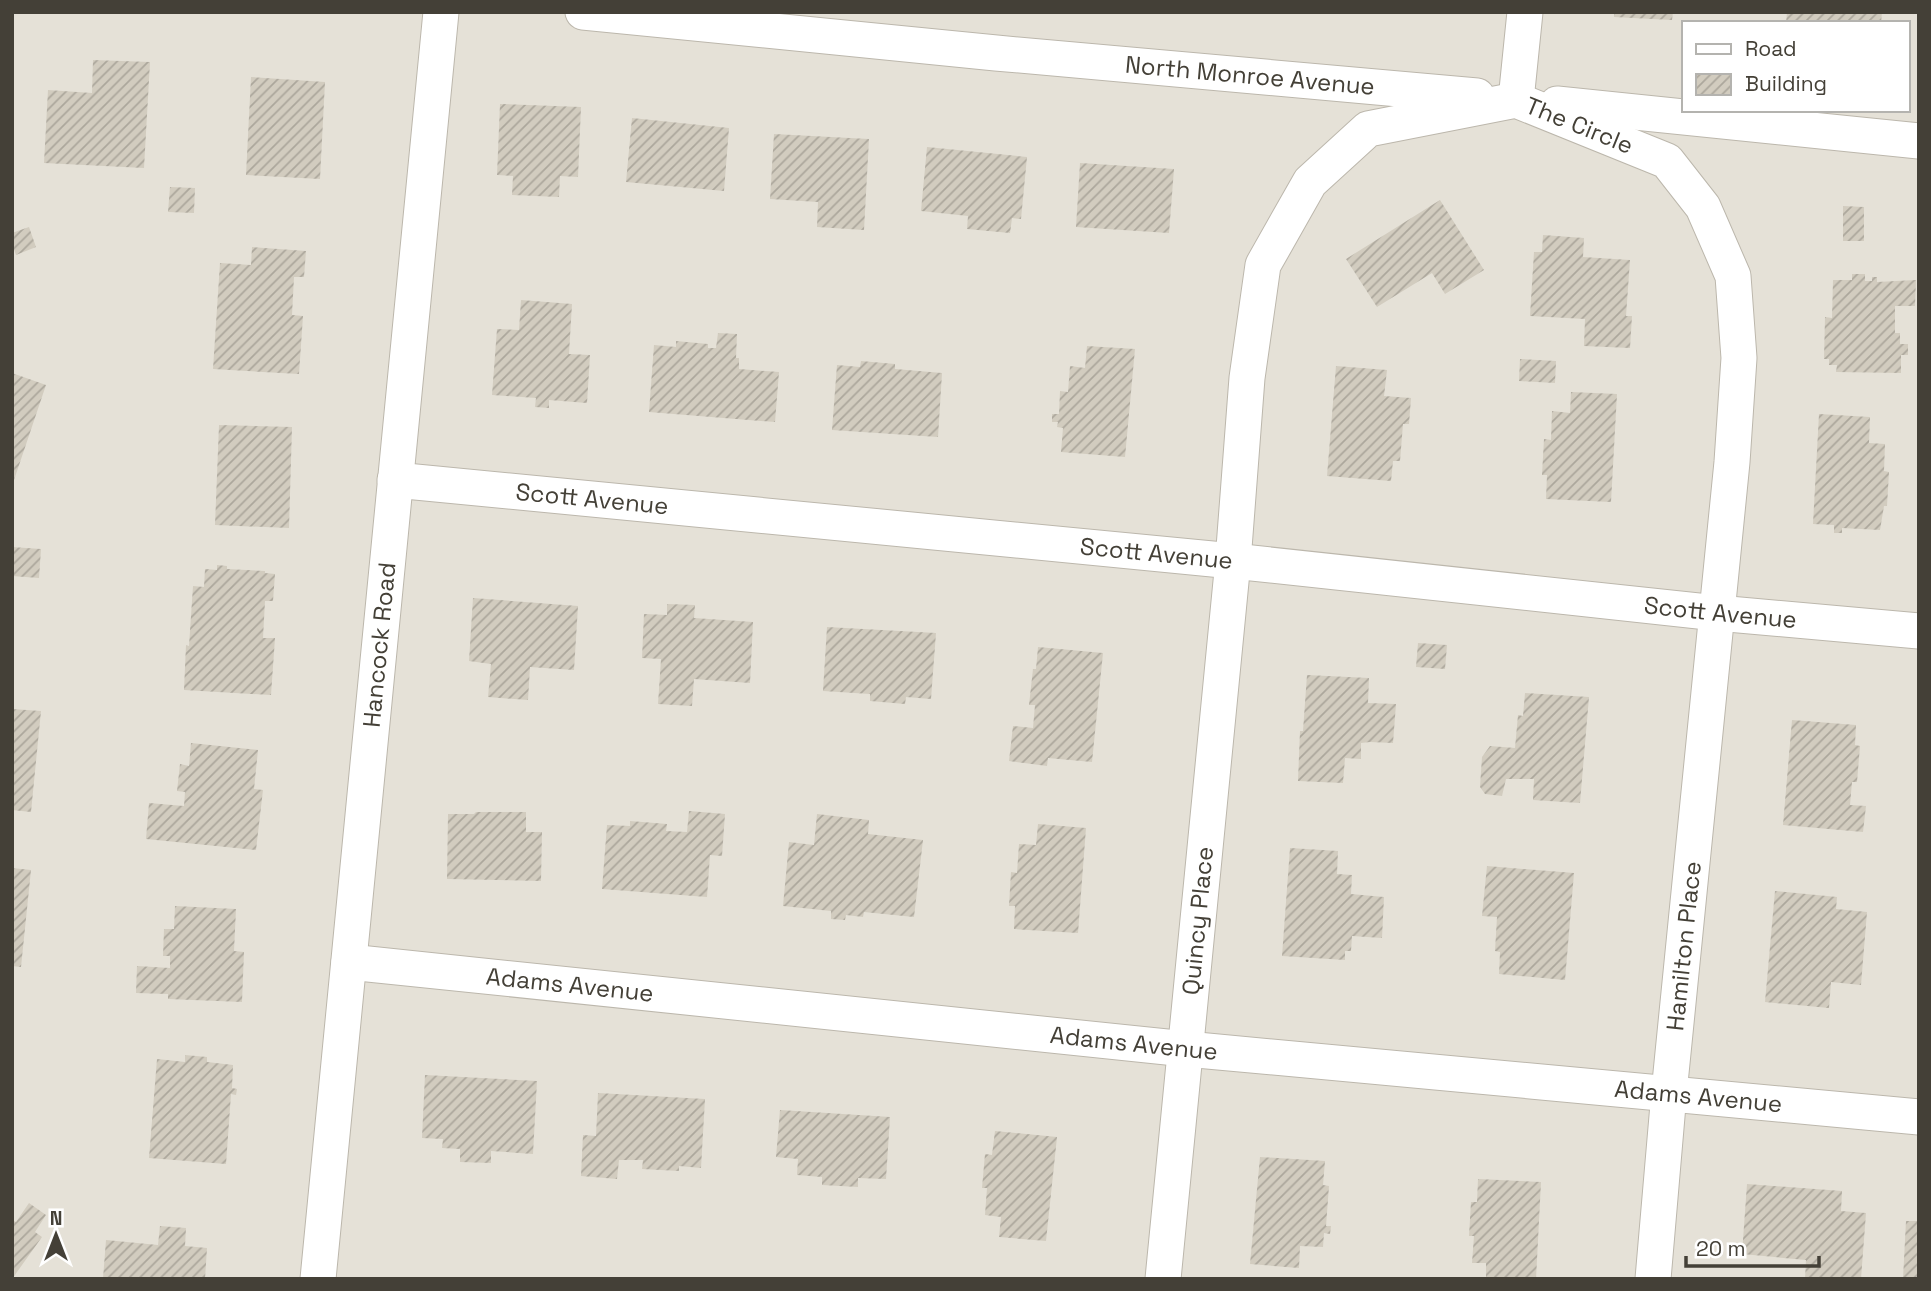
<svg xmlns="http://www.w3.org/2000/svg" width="1931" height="1291" font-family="'Space Grotesk',sans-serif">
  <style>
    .residential { fill: #e5e1d7; fill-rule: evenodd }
    .building { fill: url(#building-hatch) }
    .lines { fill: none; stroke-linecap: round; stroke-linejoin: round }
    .minor-casing { stroke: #bcb7ac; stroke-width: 37 }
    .minor { stroke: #fff; stroke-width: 35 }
    .labels { text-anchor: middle; stroke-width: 5; stroke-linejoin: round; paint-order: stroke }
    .street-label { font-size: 24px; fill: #444037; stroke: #fff }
  </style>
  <defs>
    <pattern id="building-hatch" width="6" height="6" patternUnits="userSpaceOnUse" patternTransform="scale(1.75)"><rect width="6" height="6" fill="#d2ccbf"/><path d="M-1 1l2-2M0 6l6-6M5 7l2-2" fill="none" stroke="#aca79c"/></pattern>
  </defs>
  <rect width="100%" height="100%" fill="#f2efe8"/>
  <path class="residential" d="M 12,12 L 1919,12 L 1919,1279 L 12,1279 ZM 1684,23 L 1908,23 L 1908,110 L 1684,110 Z"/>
  <path class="building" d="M 1614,12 L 1673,12 L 1672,20 L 1614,17 Z
    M 1787,12 L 1882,12 L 1881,23 L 1786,23 Z
    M 93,60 L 150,62 L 144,168 L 44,163 L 48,90 L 92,93 Z
    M 251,77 L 325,82 L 320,179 L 246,175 Z
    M 500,104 L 581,107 L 578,177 L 560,176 L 559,197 L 512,195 L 513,176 L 497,175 Z
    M 632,118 L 729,128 L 724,191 L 626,182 Z
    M 774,134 L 869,139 L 864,230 L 817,227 L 818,202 L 770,199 Z
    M 927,147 L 1027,157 L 1021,219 L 1012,218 L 1010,233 L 967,229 L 968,216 L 921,211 Z
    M 1080,163 L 1174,169 L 1169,233 L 1076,227 Z
    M 170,187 L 195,188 L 194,213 L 168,212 Z
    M 1440,200 L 1484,270 L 1445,294 L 1432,273 L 1377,307 L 1346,259 Z
    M 1843,206 L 1864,207 L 1864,241 L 1843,241 Z
    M 29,227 L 36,247 L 16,255 L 12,244 L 12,233 Z
    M 1543,235 L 1584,238 L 1583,257 L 1630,260 L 1626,316 L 1632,316 L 1630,348 L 1584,346 L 1585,319 L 1530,316 L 1534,252 L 1542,252 Z
    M 252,247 L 306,251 L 304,277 L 294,277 L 292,315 L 303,316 L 299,374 L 213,369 L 220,263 L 251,265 Z
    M 1852,274 L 1865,274 L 1865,281 L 1872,281 L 1872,277 L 1877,277 L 1877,282 L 1916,280 L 1915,306 L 1895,306 L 1895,333 L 1900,333 L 1900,344 L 1908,344 L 1908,355 L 1901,355 L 1901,373 L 1836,372 L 1837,365 L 1829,365 L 1829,359 L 1824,359 L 1825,317 L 1832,318 L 1833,280 L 1852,280 Z
    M 521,300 L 572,304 L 569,354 L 590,355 L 587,403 L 549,400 L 549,408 L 535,407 L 536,398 L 492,395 L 497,329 L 519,330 Z
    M 718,333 L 737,334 L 736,358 L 739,358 L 739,369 L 779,372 L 775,422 L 649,412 L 654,345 L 676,347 L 676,341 L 708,344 L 708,348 L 716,348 Z
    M 1087,346 L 1135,349 L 1125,457 L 1061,452 L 1063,428 L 1057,427 L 1058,422 L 1052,422 L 1052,414 L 1059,414 L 1060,391 L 1068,392 L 1070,366 L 1085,368 Z
    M 1520,359 L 1556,361 L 1555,383 L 1519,381 Z
    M 861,361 L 895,364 L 895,369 L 942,373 L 938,437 L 832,430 L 837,365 L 860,367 Z
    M 1336,366 L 1387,370 L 1384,396 L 1411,398 L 1409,424 L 1403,424 L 1400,461 L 1393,461 L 1391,481 L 1327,476 Z
    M 12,373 L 46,385 L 13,483 L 12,483 Z
    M 1571,392 L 1617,394 L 1611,502 L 1546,499 L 1547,475 L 1542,475 L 1544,439 L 1551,440 L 1552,411 L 1570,413 Z
    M 1819,414 L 1870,417 L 1869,443 L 1885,444 L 1884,471 L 1889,472 L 1887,506 L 1884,506 L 1880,530 L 1842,528 L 1842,533 L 1834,533 L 1834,525 L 1813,524 Z
    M 219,425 L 292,427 L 289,528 L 215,525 Z
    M 12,547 L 41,549 L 39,578 L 12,576 Z
    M 217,565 L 227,566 L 227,569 L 265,571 L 265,573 L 275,574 L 273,601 L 265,601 L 263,638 L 275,638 L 271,695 L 184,690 L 186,645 L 189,646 L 193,586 L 204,587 L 205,569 L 217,570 Z
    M 473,598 L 578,606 L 574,670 L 530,667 L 528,700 L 488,697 L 491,664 L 469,661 Z
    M 667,604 L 695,605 L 694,618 L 753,622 L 750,683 L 694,679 L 692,706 L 658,704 L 661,659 L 642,658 L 644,614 L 667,615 Z
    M 827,627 L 936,633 L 931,699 L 906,697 L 905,704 L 870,701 L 870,694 L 823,691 Z
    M 1418,643 L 1447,645 L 1445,669 L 1416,667 Z
    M 1038,647 L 1103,653 L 1092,762 L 1048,758 L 1047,766 L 1009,761 L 1013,726 L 1033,728 L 1035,705 L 1029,705 L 1033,669 L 1036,669 Z
    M 1307,675 L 1369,678 L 1368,703 L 1396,704 L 1393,743 L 1370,742 L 1361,743 L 1361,759 L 1345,758 L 1343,783 L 1298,781 L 1300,731 L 1303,731 Z
    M 1525,693 L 1589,697 L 1580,803 L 1533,800 L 1534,779 L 1506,779 L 1502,796 L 1485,794 L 1480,787 L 1482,757 L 1490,746 L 1515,748 L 1518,715 L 1523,716 Z
    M 12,709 L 41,711 L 31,812 L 12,810 Z
    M 1792,720 L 1856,725 L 1855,745 L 1860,746 L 1857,782 L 1852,782 L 1850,805 L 1866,806 L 1863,832 L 1783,825 Z
    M 191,743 L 258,750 L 254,789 L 263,790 L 256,850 L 146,839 L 149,803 L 184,806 L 185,792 L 177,791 L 180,764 L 189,766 Z
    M 689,811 L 725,814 L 722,856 L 710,855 L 707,897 L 602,889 L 607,825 L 630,826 L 630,821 L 667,824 L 666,831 L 687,832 Z
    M 476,812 L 526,812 L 526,832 L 542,832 L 541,881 L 447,879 L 448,814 L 474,814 Z
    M 817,814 L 869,820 L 868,834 L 923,840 L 914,917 L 864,912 L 863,917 L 846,915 L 845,920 L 831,919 L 831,911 L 783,906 L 789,842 L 814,845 Z
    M 1038,824 L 1086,828 L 1078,933 L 1014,929 L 1015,906 L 1009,906 L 1011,872 L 1017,873 L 1019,844 L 1036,845 Z
    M 1290,848 L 1338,851 L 1337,874 L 1352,875 L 1351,894 L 1384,897 L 1382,938 L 1352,936 L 1351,951 L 1345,951 L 1345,960 L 1282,956 Z
    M 1487,866 L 1574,873 L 1565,980 L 1499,974 L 1500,952 L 1495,951 L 1497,917 L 1482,916 Z
    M 12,868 L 31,870 L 21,967 L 12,966 Z
    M 1775,891 L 1837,897 L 1836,909 L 1867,912 L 1861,985 L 1831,982 L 1829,1008 L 1765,1002 Z
    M 175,906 L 236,909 L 234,951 L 244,952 L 242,1002 L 168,999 L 168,994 L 136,993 L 137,966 L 170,968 L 170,956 L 163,956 L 164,929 L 174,929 Z
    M 185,1055 L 207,1057 L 207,1062 L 233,1065 L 232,1088 L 237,1089 L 236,1095 L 231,1094 L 226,1164 L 149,1158 L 157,1059 L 185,1062 Z
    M 425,1075 L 537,1081 L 533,1154 L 491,1151 L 491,1163 L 460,1162 L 460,1149 L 442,1148 L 443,1139 L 422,1138 Z
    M 598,1093 L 705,1099 L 701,1168 L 679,1166 L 679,1171 L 642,1169 L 643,1160 L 619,1160 L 617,1179 L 581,1176 L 583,1135 L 596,1136 Z
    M 780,1110 L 890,1117 L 886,1179 L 858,1178 L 858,1187 L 822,1185 L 822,1177 L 797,1175 L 798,1159 L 776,1157 Z
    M 995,1131 L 1057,1137 L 1046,1241 L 999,1237 L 1001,1217 L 985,1215 L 987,1188 L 982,1188 L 985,1154 L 992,1155 Z
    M 1260,1157 L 1325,1161 L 1323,1185 L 1329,1186 L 1326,1226 L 1331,1226 L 1330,1234 L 1324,1233 L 1323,1247 L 1300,1246 L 1299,1268 L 1250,1264 Z
    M 1478,1179 L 1541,1182 L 1536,1279 L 1486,1279 L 1486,1263 L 1472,1263 L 1474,1236 L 1469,1236 L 1471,1202 L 1477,1202 Z
    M 1747,1184 L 1842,1191 L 1841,1211 L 1866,1213 L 1861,1279 L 1805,1279 L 1806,1260 L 1742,1254 Z
    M 29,1203 L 46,1215 L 35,1232 L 42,1237 L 12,1279 L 12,1220 L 16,1222 Z
    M 1906,1221 L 1919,1221 L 1919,1279 L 1903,1279 Z
    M 160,1226 L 186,1228 L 185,1246 L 207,1248 L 205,1279 L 103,1279 L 106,1240 L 158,1245 Z"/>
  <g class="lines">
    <g class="minor-casing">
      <g id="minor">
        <path id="s1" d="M 583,12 L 996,53 L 1477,96"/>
        <path d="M 1516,100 L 1525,12"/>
        <path d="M 1557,104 L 1919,141"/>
        <path id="s2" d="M 395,480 L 1233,561 L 1717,613 L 1919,631"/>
        <path id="s3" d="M 349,962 L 1186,1049 L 1919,1117"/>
        <path id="s4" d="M 318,1279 L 441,12"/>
        <path id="s5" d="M 1163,1279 L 1233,561 L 1247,378 L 1263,265 L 1310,182 L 1368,129 L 1516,100 L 1667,161 L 1703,207 L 1733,276 L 1739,358 L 1732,462 L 1669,1093 L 1653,1279"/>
      </g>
    </g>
    <use href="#minor" class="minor"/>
  </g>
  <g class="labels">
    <g class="street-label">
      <text dy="8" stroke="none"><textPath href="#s1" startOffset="670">North Monroe Avenue</textPath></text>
      <text dy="8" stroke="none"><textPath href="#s5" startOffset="1412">The Circle</textPath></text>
      <text dy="8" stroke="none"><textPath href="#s2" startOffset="198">Scott Avenue</textPath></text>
      <text dy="8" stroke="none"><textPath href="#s2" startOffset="765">Scott Avenue</textPath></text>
      <text dy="8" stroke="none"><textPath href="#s2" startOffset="1332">Scott Avenue</textPath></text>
      <text dy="8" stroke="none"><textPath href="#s4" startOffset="637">Hancock Road</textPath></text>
      <text dy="8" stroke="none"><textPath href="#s5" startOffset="360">Quincy Place</textPath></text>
      <text transform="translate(1684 946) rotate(-84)" y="8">Hamilton Place</text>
      <text dy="8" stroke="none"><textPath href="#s3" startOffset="222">Adams Avenue</textPath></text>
      <text dy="8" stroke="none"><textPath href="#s3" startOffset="789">Adams Avenue</textPath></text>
      <text dy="8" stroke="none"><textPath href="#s3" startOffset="1356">Adams Avenue</textPath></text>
    </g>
  </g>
  <rect width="1931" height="1291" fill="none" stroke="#444037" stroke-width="28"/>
  <rect x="1682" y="21" width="228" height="91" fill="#ffffff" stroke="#b4b3af" stroke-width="2"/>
  <rect x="1696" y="44" width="35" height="10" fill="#ffffff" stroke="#b4b3af" stroke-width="2"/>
  <text x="1745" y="56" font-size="21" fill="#444037">Road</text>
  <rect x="1696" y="74" width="35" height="21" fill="url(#building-hatch)" stroke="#b4b3af" stroke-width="2"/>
  <text x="1745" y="91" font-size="21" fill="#444037">Building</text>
  <g transform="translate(56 1235)" stroke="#ffffff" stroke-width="5" paint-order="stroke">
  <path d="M0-5L12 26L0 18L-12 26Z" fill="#444037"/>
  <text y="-10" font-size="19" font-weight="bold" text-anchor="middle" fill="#444037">N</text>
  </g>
  <path d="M1686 1256v10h133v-10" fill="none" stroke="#444037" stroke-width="3.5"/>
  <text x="1696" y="1256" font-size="21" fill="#444037" stroke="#ffffff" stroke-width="5" paint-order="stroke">20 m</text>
</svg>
